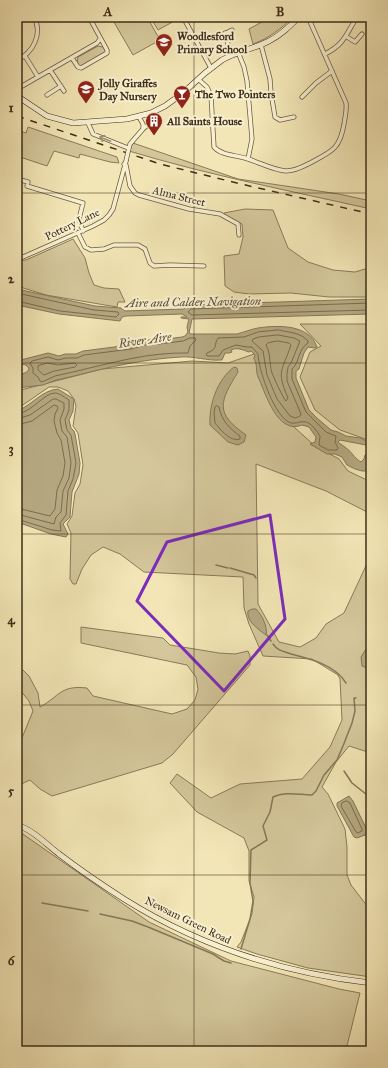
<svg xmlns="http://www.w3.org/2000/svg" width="388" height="1068" font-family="'IM FELL Great Primer',serif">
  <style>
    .green { fill: #d4c79b; stroke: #897b5a }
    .water { fill: #b5a881; stroke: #857858 }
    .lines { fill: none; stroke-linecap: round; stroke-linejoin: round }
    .shore { stroke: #7a6c4e; stroke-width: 1 }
    .stream { stroke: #857858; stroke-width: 1.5 }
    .street-casing { stroke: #6b5d41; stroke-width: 5 }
    .secondary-casing { stroke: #3e2f1a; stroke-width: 6 }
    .street { stroke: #f7efd0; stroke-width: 3.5 }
    .secondary { stroke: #f7efd0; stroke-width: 5 }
    .rail { stroke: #3e2f1a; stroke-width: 1.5; stroke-dasharray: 7 7; stroke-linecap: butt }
    .street-bridge-casing { stroke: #6b5d41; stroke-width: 5; stroke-linecap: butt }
    .street-bridge { stroke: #f7efd0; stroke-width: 3.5 }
    .oneway { stroke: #9a8f75 }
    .marked { fill: none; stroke: #7b2cbf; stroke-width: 3; stroke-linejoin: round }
    .grid { fill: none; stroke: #3e2f1a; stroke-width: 1; stroke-opacity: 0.55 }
    .labels { text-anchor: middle; stroke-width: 4; stroke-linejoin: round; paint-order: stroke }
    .poi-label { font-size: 11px; font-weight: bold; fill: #3e2f1a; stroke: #f7efd0; text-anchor: start }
    .street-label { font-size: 11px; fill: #3e2f1a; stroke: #f7efd0 }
    .water-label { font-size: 12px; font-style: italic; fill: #5c4d34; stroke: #f7efd0 }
    .neatline { fill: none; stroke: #3e2f1a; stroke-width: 1.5 }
    .grid-label { font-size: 13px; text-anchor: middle; font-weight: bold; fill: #3e2f1a }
  </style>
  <rect width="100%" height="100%" fill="#f3e6b6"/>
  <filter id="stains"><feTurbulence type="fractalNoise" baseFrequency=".005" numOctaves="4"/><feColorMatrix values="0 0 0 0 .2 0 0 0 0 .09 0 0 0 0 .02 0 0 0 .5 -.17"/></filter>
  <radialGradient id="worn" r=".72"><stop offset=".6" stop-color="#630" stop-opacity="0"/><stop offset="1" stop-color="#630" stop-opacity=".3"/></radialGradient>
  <path class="green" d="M 111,17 L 147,17 L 160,40 L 133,55 Z
    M 150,17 L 177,17 L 178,19 L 158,30 Z
    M 276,17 L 293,17 C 281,29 269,38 253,44 L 249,29 L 269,18 L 272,20 Z
    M 98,46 L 103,47 L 106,52 L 82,66 L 79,66 L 77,62 L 78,57 Z
    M 28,127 L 117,157 L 119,163 L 110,162 L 80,154 L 79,158 L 54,151 L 47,166 L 17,156 L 17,130 L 26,133 Z
    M 133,143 L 238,179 L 339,194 L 371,201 L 371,209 C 291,191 208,175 129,151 Z
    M 245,209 L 273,210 L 288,248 L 308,262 L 333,270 L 355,272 L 365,269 L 371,272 L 371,297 L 329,297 L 291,293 L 249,294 L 234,292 L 225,286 L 224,256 L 239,254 L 243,237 L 242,224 L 225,216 L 224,213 Z
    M 73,239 L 85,258 L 89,273 L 94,285 L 104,288 L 119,289 L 125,302 L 118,302 L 117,307 L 46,295 L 17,286 L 17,261 L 26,260 Z
    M 300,324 L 371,324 L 371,441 L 340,430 L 315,410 L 300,377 L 310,352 L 321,346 Z
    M 257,353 L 279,409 L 294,427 L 315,446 L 339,459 L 348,471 L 371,482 L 371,514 L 326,491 L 256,464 L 258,604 L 279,642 L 300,647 L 316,638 L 326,624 L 344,613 L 371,555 L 371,753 L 349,746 L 336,762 L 322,787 L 328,794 L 345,829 L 347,847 L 347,875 L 351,885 L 371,911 L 371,977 L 308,968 L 257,954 L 237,947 L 241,942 L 252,914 L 254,897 L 249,881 L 249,851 L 244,838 L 197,812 L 170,783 L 177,774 L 211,798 L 240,784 L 302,779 L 330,747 L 342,720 L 340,679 L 338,675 L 312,659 L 263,656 L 249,624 L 244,608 L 243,577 L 144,572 L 120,554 L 103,547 L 91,555 L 82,569 L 76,584 L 73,584 L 70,579 L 71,533 L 67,524 L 72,516 L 75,493 L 80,484 L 83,465 L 78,433 L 73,426 L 76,406 L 74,399 L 68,391 L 58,387 L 49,387 L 17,409 L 17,391 L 102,369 L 192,361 L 228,363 Z
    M 81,627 L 163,638 L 170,645 L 219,653 L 235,654 L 248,651 L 250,656 L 250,665 L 173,754 L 162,763 L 52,796 L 40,789 L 30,780 L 17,786 L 17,750 L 33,711 L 29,701 L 20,690 L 22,685 L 18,670 L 23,670 L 29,676 L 38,693 L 40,707 C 60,696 60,685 87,688 L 93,696 L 172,714 L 187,709 L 195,700 L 198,689 L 196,677 L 187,665 L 81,643 Z
    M 17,830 L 149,922 L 231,961 L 339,989 L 360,993 L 346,1050 L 352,1051 L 17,1051 Z"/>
  <path class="water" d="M 17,289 L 95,306 L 121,308 L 125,311 L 184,309 L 187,305 L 371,299 L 371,314 L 192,319 L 189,333 L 191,334 L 237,334 C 244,332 252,329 258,328 C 278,325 309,324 317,347 L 314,348 L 308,347 L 304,353 L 299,369 L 296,371 L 296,378 L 309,410 L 318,419 L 331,430 L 338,432 L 346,436 L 360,438 L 371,443 L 371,446 L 340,440 L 338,442 C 341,445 343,445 346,448 C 353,453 353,457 361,462 L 364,459 L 365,455 L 371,452 L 371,471 L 362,471 L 355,469 L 347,465 L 342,457 L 335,454 L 327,454 L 310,444 L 315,442 L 316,437 L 309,427 L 302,425 C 278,435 266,395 259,379 C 256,374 257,369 256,364 C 256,362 254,360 254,358 L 255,355 L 251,351 L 249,352 C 243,350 237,347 231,350 L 232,352 L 229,353 L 225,353 L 222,360 L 221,360 C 207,361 194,356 181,357 C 144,359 109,367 74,376 L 56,380 L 43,385 L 17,388 L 17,376 L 27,372 L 29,369 C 27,364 23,364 18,365 L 17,367 L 17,361 L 48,353 L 59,356 L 65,354 L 76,354 L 83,351 L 130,345 L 152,339 L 158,340 L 182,337 L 185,336 L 188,332 L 187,327 L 189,319 L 181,318 L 181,317 L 187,317 L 182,314 L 126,316 L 122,317 L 120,321 L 59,314 L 17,305 Z
    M 234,367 L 237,368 L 238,372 C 219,403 215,413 246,435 L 244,442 L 238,445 L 228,442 L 210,425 C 209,404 217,380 234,367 Z
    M 58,389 L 74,399 L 73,411 L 69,420 L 71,428 L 74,431 L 75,434 L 80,463 L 79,474 L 72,492 L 70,517 L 63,524 L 68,534 L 66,537 L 51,534 L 17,522 L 17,411 C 31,406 42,390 58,389 Z
    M 252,609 L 256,609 C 262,615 268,627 266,635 C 259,630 246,621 248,611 Z
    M 371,632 L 371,670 L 362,666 L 361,657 L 368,646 L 368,633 Z
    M 349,796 L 353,801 L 367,830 L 365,835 L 357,838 L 354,837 L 337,806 L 337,803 Z"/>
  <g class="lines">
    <path class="shore" d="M 17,293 L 94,310 L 118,312 L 119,314 L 116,317 L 60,311 L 17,301
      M 371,303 L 191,309 L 188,312 L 192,315 L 371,310
      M 279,330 C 290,333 300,332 308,341 L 308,343 C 298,349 300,362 292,369 L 292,379 L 306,412 L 326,432 L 336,436 L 335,442 L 338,448 L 337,450 L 328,450 L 319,445 L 320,436 C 304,410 299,429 287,421 C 272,410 259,370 258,354 L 252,347 L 247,347 L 236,345 L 223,350 L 219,356 L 208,356 L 206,355 L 207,353 C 219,348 213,346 218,338 L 244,337 L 258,332 Z
      M 278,335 L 294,338 L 300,341 L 291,363 L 288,367 L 287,374 L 287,381 L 301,414 L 300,416 L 295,418 L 290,416 L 277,399 L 267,375 L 263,351 L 252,341 L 253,339 L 259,337 Z
      M 190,338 L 195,338 L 196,340 L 190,346 L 188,353 C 149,352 111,363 73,372 L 55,376 L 42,382 L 40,381 L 38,377 L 33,373 L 33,368 L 30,363 L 32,361 L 48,357 L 58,360 L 66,358 L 77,358 L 84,355 L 131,349 L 152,343 L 159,344 L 183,341 Z
      M 278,341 L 289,343 L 291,345 C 282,372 276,370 288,398 L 286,401 C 283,398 274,378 272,373 C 269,363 271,354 266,345 L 268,343 Z
      M 48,363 L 58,365 L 75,363 L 77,365 L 75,367 L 54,371 L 44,375 L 38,370 L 38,366 Z
      M 217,406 L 219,407 C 221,420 230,429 240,436 L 240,439 C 230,442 221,430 215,423 L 214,413 L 215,407 Z
      M 17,414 C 31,413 44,393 55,393 C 60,393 65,398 69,400 L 69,410 L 65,420 L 67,430 L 71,435 L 76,463 L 73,479 L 68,491 L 66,515 L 60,523 L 61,531 L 52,530 L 17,519
      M 17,419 L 30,415 L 53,399 L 56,399 L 64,403 L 64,409 L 60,420 L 62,431 L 67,437 L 71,463 L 69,478 L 63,491 L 61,512 L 56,517 L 54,524 L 17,514
      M 17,425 L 32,421 L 54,405 L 57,406 L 58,408 L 55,414 L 54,421 L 57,433 L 61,440 L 65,463 L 63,476 L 57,490 L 55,509 L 50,516 L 17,508
      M 347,801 L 350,803 L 362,829 L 362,831 L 358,833 L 356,832 L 341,806 L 342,803 Z"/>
    <path class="stream" d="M 216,565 L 228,568
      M 230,568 L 254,575 L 256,578
      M 267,635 L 271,641
      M 273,644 C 278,651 283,651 291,654 C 311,659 335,665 346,683
      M 344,771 L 352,783 L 371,798
      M 42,903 L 88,911
      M 100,914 L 132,921 L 148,927 L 213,954 L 224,961 L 231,963
      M 241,949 L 250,919 L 253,901 L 250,883 L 251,850 L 267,840 L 263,826 L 270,812 L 273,797 C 285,791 299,795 312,795 L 316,791 L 324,775 L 337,760 L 343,746 L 352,723 L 355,711 L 354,698 L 356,698"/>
    <g class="street-casing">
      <path id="street" d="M 183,17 L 211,68
        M 186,21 L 193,17
        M 225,33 L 231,55
        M 347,37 L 355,42 L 362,34
        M 216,38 L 232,30
        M 261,45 L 270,79 L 271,93 L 275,117 L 280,120 L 294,117
        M 238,52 L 244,67 L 247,81 L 252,139 L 248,159
        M 325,54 C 345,44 346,34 357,17
        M 25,56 L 38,77
        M 72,58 L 78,67 L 81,68 L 107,53 L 107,50 L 89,17
        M 17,60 C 33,53 43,34 34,17
        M 50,70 L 64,91
        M 198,79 L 207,87 L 211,96 L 214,147 C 222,156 237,155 248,159 C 261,163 273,170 286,171 C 296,171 304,166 312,162 C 333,151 340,148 344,124 C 345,117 347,111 346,103 L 308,17
        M 17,89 L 97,43 L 100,39
        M 47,95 L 61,86
        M 302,97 L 316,83 L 332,71
        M 88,123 L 93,134 L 128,148
        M 143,129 L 157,117
        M 128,152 L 130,144 L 143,129 L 143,124 L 139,117
        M 124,164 L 126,165 L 130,186 L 135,193 L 139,195 L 189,209 L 220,214 L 238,224 L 239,235
        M 17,179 L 28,182 L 27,186 L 83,203 L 79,219 L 83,231
        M 78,233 L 85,247 L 91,250 L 104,249 L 114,245 L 138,245 L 145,249 L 150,263 L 154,266 L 170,265 L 204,266
        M 17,258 L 23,257 L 93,226 L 104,220 L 109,215 L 113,209 L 126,161"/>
    </g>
    <g class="secondary-casing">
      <path id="secondary" d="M 17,96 L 47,116 L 73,123 L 127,119 L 151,113 L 165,106 L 183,93 L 205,73 L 222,60 C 237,51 254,49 269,41 C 281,35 290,26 299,17
        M 17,825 C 33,830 46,844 59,854 C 80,870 102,885 124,899 C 199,946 283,973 371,983"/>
    </g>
    <use href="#street" class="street"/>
    <use href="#secondary" class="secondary"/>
    <path class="rail" d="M 17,116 L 160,164 L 241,184 L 371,214"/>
    <g class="street-bridge-casing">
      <path id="street-bridge" d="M 126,161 L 128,152"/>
    </g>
    <use href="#street-bridge" class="street-bridge"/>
  </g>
  <defs><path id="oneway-shaft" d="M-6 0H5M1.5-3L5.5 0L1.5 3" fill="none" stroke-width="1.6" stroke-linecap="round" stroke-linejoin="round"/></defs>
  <use class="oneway" href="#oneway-shaft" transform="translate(105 139) rotate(-159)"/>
  <path class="marked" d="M 270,515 L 285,619 L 224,691 L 137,601 L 167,542 Z"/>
  <path class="grid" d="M 194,17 L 194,1051M 17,193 L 371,193M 17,363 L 371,363M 17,534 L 371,534M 17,705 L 371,705M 17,875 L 371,875"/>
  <defs>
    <g id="school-pin" transform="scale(0.9)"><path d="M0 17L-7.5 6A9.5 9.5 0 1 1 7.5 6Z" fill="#8f2418" stroke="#f7efd0"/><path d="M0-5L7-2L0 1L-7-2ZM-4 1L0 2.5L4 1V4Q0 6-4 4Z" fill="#fff"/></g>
    <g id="bar-pin" transform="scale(0.9)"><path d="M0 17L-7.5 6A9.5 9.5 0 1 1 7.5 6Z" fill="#8f2418" stroke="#f7efd0"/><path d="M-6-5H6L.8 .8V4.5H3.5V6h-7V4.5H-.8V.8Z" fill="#fff"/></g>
    <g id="building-pin" transform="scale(0.9)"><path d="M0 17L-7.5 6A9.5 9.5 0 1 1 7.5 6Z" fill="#8f2418" stroke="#f7efd0"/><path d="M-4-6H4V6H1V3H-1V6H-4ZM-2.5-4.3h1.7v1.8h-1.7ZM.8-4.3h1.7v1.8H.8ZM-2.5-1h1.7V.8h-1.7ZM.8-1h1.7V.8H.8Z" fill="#fff"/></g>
  </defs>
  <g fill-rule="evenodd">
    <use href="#school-pin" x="164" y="42"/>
    <use href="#school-pin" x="86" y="89"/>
    <use href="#bar-pin" x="182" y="94"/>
    <use href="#building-pin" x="154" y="121"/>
  </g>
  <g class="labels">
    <g class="poi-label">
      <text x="177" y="40">Woodlesford<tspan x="177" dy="13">Primary School</tspan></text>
      <text x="99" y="87">Jolly Giraffes<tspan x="99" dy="13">Day Nursery</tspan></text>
      <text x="195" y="98">The Two Pointers</text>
      <text x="167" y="125">All Saints House</text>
    </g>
    <g class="street-label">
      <text transform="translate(179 196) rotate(14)" y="4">Alma Street</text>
      <text transform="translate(72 224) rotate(-26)" y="4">Pottery Lane</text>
      <text transform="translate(188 920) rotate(26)" y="4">Newsam Green Road</text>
    </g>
    <g class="water-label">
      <text transform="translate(193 302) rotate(-1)" y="4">Aire and Calder Navigation</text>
      <text transform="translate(145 340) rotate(-8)" y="4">River Aire</text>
    </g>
  </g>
  <rect width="388" height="1068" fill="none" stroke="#f3e6b6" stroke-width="44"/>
  <rect x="22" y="22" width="344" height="1024" class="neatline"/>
  <g class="grid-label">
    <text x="108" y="16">A</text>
    <text x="280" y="16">B</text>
    <text x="11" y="112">1</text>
    <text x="11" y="283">2</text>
    <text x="11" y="453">3</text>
    <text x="11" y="624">4</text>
    <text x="11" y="795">5</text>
    <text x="11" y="965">6</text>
  </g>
  <rect width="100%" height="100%" filter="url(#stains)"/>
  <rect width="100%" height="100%" fill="url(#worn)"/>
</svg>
